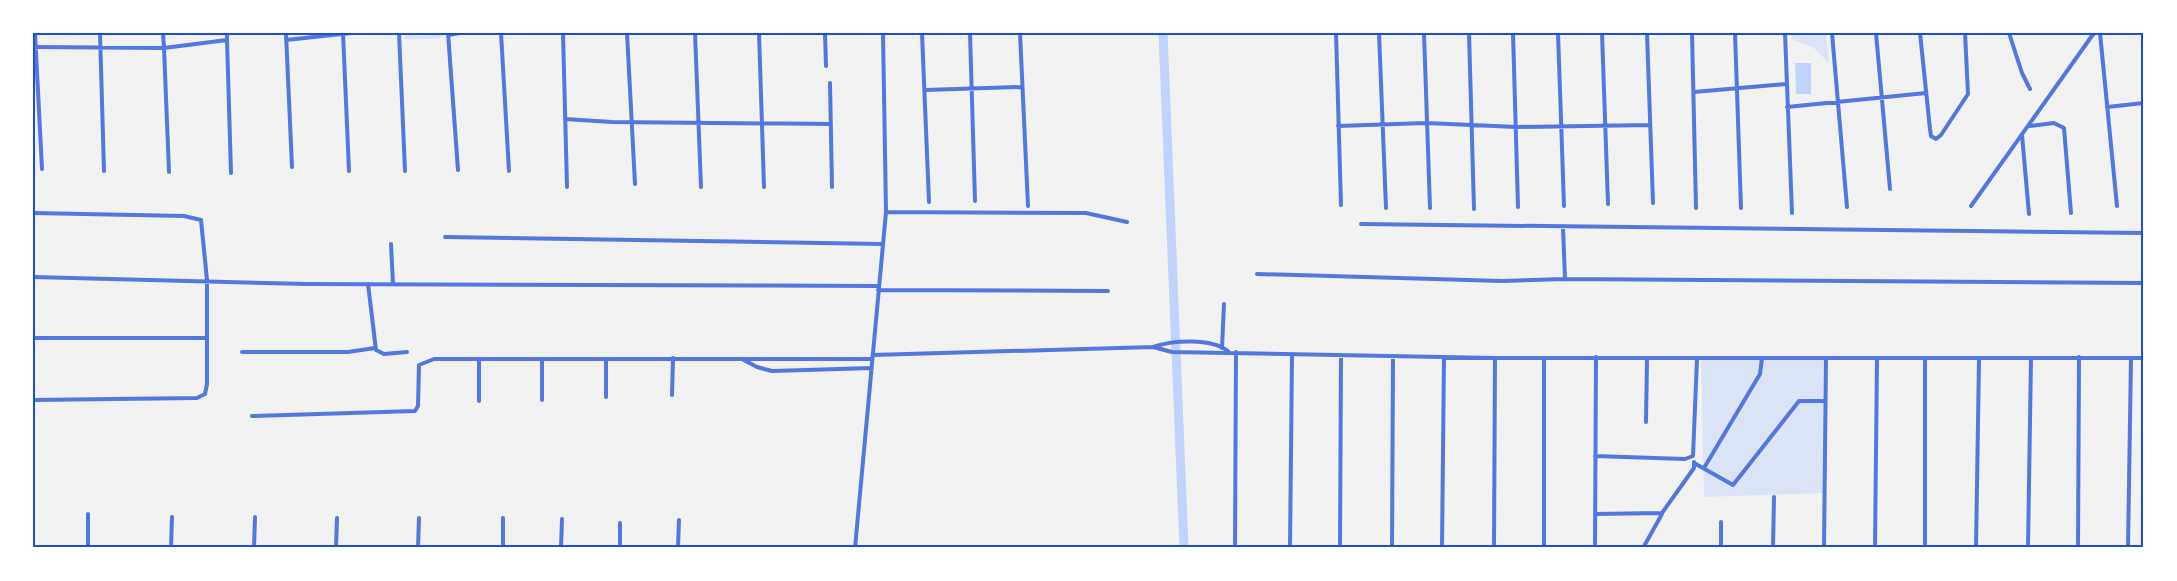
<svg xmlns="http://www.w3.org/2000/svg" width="2177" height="581" font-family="Commissioner,sans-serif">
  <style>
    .green { fill: #dbe4f7 }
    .water { fill: #bfd3fe }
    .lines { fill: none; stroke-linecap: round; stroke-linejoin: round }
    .canal { stroke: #bfd3fe; stroke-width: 9 }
    .minor { stroke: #5277de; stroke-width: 4 }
    .neatline { fill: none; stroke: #1d4ed8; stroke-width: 2 }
  </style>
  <rect width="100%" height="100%" fill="#f2f2f2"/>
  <path class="green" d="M 405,33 L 442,33 L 443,38 L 405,40 Z
    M 1791,33 L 1826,33 L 1829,63 L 1813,47 L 1793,40 Z
    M 1701,358 L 1824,358 L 1826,493 L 1704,497 Z"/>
  <path class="water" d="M 1795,63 L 1811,63 L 1811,94 L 1796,94 Z"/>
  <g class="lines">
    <path class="canal" d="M 1163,33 L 1184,548"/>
    <path class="minor" d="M 35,33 L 42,169
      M 100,33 L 104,171
      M 163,33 L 164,48 L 227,40 L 231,173
      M 286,33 L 292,167
      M 343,33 L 349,171
      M 399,33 L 405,171
      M 448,33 L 458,170
      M 501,33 L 509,171
      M 563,33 L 567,187
      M 627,33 L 635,184
      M 695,33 L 701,187
      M 759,33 L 764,187
      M 825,33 L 826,66
      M 922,33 L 929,202
      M 970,33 L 975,201
      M 1020,33 L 1028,206
      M 1336,33 L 1341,205
      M 1379,33 L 1386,208
      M 1424,33 L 1430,208
      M 1469,33 L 1474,209
      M 1513,33 L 1518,207
      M 1558,33 L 1564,206
      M 1602,33 L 1608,204
      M 1647,33 L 1653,203
      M 1692,33 L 1696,208
      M 1735,33 L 1741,208
      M 1785,33 L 1792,213
      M 1832,33 L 1847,207
      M 1876,33 L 1890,189
      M 1920,33 L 1930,129 L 1931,136 L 1936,139 L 1941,135 L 1968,94 L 1965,33
      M 2009,33 L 2022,73 L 2030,89
      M 2100,33 L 2117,206
      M 2143,33 L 2144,45
      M 449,35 L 459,33
      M 227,40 L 227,33
      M 286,40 L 351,33
      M 33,47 L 164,48 L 169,172
      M 830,83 L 832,187
      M 925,90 L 1022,87
      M 1694,92 L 1787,84
      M 1787,107 L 1926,93
      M 2107,107 L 2144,103
      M 565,119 L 612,122 L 831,124
      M 1338,126 L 1426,123 L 1517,127 L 1649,125
      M 2029,126 L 2054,123 L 2064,128 L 2071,213
      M 2022,135 L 2029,214
      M 1971,206 L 2094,33
      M 886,212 L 1086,213 L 1127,222
      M 33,213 L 184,216 L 201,220 L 207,280 L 207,384 L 205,394 L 197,398 L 33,400
      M 1361,224 L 2144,233
      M 1563,227 L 1565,279
      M 445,237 L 881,244
      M 391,244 L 393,284
      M 1257,274 L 1502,281 L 1565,279 L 2144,283
      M 33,277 L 307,284 L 879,286
      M 368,284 L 376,350 L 384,354 L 407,352
      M 878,290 L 1108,291
      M 33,338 L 205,338
      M 1153,347 L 1172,352 L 1495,358 L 2144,358
      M 1222,348 L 1224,304
      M 242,352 L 348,352 L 375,348
      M 873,355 L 1153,347 C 1173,340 1211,338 1228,351
      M 479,359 L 479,401
      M 606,359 L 606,397
      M 742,359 L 757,367 L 772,371 L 872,368
      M 542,360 L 542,400
      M 672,395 L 673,358
      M 252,416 L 415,411 L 418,406 L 419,365 L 434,359 L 872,359
      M 1646,422 L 1647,359
      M 1595,456 L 1685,459 L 1693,456 L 1697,359
      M 1694,463 L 1733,485 L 1799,401 L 1825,401
      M 1704,468 L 1760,374 L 1762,358
      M 1595,514 L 1662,513 L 1694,468 L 1694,462
      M 88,548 L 88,514
      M 171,548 L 172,517
      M 254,548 L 255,517
      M 336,548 L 337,518
      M 418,548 L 419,518
      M 503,548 L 503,518
      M 561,548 L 562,519
      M 620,548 L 620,523
      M 678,548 L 679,520
      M 855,548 L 886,212 L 883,33
      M 1235,548 L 1236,352
      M 1290,548 L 1292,355
      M 1340,548 L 1341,356
      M 1392,548 L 1393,357
      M 1442,548 L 1444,357
      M 1494,548 L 1495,358
      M 1544,548 L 1544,358
      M 1595,548 L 1596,357
      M 1643,548 L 1662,514
      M 1721,548 L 1721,522
      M 1773,548 L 1774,497
      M 1824,548 L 1826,358
      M 1875,548 L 1877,359
      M 1925,548 L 1925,359
      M 1976,548 L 1979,360
      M 2028,548 L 2031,358
      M 2078,548 L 2079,357
      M 2128,548 L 2131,358"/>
  </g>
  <rect width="2177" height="581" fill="none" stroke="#ffffff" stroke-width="69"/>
  <rect x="34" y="34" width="2108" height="512" class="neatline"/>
</svg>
